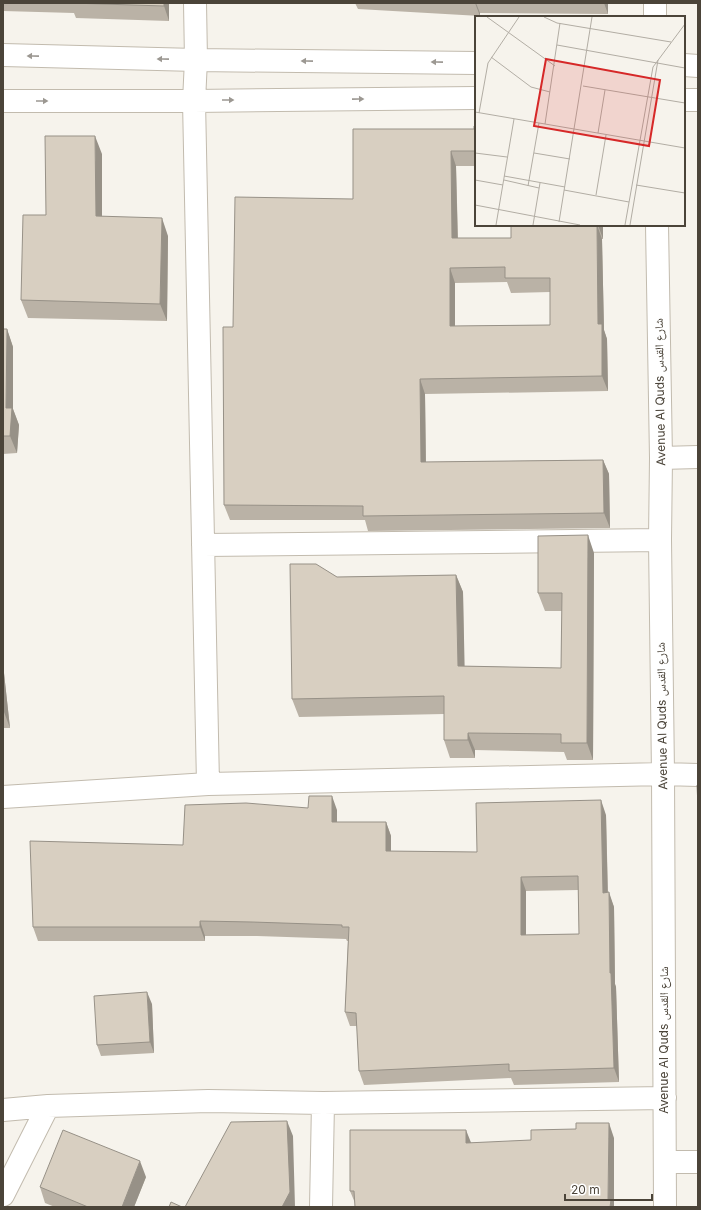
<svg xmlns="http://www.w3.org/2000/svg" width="701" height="1210" font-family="Inter,'Noto Naskh Arabic',sans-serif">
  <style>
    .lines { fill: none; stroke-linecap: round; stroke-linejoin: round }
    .minor-casing { stroke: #c2bbae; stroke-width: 24 }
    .minor { stroke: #fff; stroke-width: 22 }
    .wall { fill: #bab2a6; fill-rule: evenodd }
    .shaded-wall { fill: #979187 }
    .building { fill: #d8cfc1; stroke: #979187; fill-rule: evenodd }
    .oneway { fill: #9c9892 }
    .labels { text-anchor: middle; stroke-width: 3.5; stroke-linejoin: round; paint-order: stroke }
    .street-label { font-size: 12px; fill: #4b4439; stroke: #fff }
    .inset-road { fill: none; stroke: #b2ada4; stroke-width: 1 }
    .view { fill: #d62828; fill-opacity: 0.15; stroke: #d62828; stroke-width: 2 }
    .inset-edge { fill: none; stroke: #4b4439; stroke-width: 2 }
  </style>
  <rect width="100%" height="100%" fill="#f6f3ec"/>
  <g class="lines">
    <g class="minor-casing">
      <path id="minor" d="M 195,3 L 196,60 L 194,101 L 208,784
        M 655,3 L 655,17
        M 3,55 L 196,60 L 476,63
        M 684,65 L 698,66
        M 684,100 L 698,100
        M 3,101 L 194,101 L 476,98
        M 657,225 L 661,458 L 660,540 L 663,774 L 665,1207
        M 661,458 L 698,457
        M 203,545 L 660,540
        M 3,797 L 208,784 L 663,774 L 698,775
        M 3,1110 L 48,1106 L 208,1101 L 323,1103 L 665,1098
        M 665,1162 L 698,1162
        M 3,1195 L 48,1106
        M 321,1207 L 323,1103"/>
    </g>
    <use href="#minor" class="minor"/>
  </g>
  <path class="wall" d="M 3,3 L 169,3 L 169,21 L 76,18 L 74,13 L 3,11 Z
    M 355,3 L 608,3 L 608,14 L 480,13 L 480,16 L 358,9 Z
    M 476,126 L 476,166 L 456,166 L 458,238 L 511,238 L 511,225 L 603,225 L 603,239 L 602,239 L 604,330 L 607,339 L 608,391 L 425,394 L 426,462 L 603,460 L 609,474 L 610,528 L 368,531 L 365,520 L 230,520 L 224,505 L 233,327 L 353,199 L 474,129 ZM 507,282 L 511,293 L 550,292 L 550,325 L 455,326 L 455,283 Z
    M 102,154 L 102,216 L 168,236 L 167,321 L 28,318 L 21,300 L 46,215 Z
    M 3,329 L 7,329 L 13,347 L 13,409 L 19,425 L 17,453 L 3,454 Z
    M 594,553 L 593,760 L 567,760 L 564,752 L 475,750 L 475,758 L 450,758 L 444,740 L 444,714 L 299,717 L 292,699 L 337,577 L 456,575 L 463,592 L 464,666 L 561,668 L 562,611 L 545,611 L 538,593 Z
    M 3,664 L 10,728 L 3,728 Z
    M 337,810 L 337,822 L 386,822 L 391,836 L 391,851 L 477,852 L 606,815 L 608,892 L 614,907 L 615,984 L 616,987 L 619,1082 L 514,1085 L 511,1078 L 364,1085 L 359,1071 L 357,1026 L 350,1026 L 345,1012 L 348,941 L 347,941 L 346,939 L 257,936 L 205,936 L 205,941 L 38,941 L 33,927 L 183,845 ZM 578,890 L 579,934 L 526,935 L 526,891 Z
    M 152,1004 L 154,1053 L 101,1056 L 97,1045 Z
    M 614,1138 L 355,1203 L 350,1191 L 471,1143 Z
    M 146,1177 L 134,1207 L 55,1207 L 45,1203 L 40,1187 Z"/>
  <path class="shaded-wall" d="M 164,3 L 169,3 L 169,21 L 164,6 Z
    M 475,3 L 476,3 L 480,13 L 480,16 Z
    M 604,3 L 608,3 L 608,14 Z
    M 95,136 L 102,154 L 102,234 L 96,216 Z
    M 451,151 L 456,166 L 458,253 L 452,238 Z
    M 162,218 L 168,236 L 167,321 L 160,304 Z
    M 597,225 L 602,239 L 604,330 L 607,339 L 608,391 L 602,376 L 598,324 Z
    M 598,225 L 603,225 L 603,239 Z
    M 450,268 L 455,283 L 455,341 L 450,326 Z
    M 7,329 L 13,347 L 13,409 L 19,425 L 17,453 L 10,436 L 6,408 Z
    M 420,379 L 425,394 L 426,477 L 421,462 Z
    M 603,460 L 609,474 L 610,528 L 604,513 Z
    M 588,535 L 594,553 L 593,760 L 587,743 Z
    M 456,575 L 463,592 L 465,684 L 458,666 Z
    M 3,664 L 10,728 L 4,712 L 3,704 Z
    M 468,733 L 475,750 L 475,758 L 468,740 Z
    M 332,796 L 337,810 L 337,837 L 332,822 Z
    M 601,800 L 606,815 L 608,907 L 603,893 Z
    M 386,822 L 391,836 L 391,865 L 386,851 Z
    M 521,877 L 526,891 L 526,949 L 521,935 Z
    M 609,892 L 614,907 L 615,984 L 616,987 L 619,1082 L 614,1068 L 610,973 Z
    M 200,921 L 205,936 L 205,941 L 200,927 Z
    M 147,992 L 152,1004 L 154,1053 L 150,1042 Z
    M 3,1005 L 4,1008 L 3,1049 Z
    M 287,1121 L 293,1136 L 295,1207 L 282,1207 Z
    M 609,1123 L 614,1138 L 614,1207 L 610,1207 L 608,1200 Z
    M 466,1130 L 472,1145 L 466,1143 Z
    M 140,1161 L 146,1177 L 134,1207 L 122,1207 Z"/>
  <path class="building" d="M 71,3 L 164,3 L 164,6 Z
    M 474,126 L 476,126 L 476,151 L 451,151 L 452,238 L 511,238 L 511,225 L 597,225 L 598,324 L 602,324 L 602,376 L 420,379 L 421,462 L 603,460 L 604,513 L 363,516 L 363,506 L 224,505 L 223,327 L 233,327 L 235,197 L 353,199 L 353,129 L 474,129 ZM 505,267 L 505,278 L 550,278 L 550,325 L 450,326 L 450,268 Z
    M 45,136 L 95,136 L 96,216 L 162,218 L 160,304 L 21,300 L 23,215 L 46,215 Z
    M 3,329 L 7,329 L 6,408 L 12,408 L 10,436 L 3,436 Z
    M 588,535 L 587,743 L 561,743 L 561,734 L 468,733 L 468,740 L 444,740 L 444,696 L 292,699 L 290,564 L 316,564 L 337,577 L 456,575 L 458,666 L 561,668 L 562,593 L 538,593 L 538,536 Z
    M 697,785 L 698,785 L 698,806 Z
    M 309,796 L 332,796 L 332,822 L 386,822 L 386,851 L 477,852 L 476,803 L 601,800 L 603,893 L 609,892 L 610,973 L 611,973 L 614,1068 L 509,1071 L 509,1064 L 359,1071 L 356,1013 L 345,1012 L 349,927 L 342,927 L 342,925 L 252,922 L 200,921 L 200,927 L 33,927 L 30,841 L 183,845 L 185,805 L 246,803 L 308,808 ZM 578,876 L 579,934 L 521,935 L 521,877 Z
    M 147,992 L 150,1042 L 97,1045 L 94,996 Z
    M 287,1121 L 290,1192 L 282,1207 L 185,1207 L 231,1122 Z
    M 576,1123 L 609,1123 L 608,1200 L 611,1200 L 610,1207 L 355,1207 L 354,1191 L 350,1191 L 350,1130 L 466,1130 L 466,1143 L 531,1140 L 531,1130 L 576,1129 Z
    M 63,1130 L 140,1161 L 122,1207 L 88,1207 L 40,1187 Z
    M 171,1202 L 182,1207 L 169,1207 Z"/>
  <defs><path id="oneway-solid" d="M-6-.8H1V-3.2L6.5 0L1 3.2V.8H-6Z"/></defs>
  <g class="oneway">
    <use href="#oneway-solid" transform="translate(33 56) rotate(-179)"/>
    <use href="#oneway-solid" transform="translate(163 59) rotate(-179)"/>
    <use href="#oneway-solid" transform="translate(307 61) rotate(-179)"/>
    <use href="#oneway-solid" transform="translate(437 62) rotate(-179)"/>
    <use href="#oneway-solid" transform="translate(358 99) rotate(-1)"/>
    <use href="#oneway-solid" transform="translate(228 100)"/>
    <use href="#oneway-solid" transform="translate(42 101)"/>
  </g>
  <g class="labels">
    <g class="street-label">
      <text transform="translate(660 392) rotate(-91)" y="4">Avenue Al Quds شارع القدس</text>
      <text transform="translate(662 716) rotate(-91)" y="4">Avenue Al Quds شارع القدس</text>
      <text transform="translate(664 1040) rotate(-90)" y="4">Avenue Al Quds شارع القدس</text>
    </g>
  </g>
  <g transform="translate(475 16)">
    <rect width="210" height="210" fill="#f6f3ec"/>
    <path class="inset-road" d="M 12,1 L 80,50M 69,1 L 82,7 L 196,26M 82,29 L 210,52M 16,41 L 56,71 L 75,76M 108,70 L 210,87M 0,96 L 210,132M 4,97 L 13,47 L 44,1M 70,108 L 85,7M 123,117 L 130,74M 0,137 L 32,141M 59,137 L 95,143M 29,160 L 90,171M 0,164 L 28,169M 29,164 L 64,172M 161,169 L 210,177M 53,170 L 64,107M 89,174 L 154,186M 121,179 L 131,119M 0,189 L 105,209M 84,206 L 117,1M 21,209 L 39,103M 58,209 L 65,167M 150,209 L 178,51 L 210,8M 155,209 L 183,44"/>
    <path class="view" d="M 71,43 L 185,64 L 174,130 L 59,110 Z"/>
    <rect width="210" height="210" class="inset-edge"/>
  </g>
  <rect width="701" height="1210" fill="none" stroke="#4b4439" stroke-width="8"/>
  <path d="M565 1194v6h87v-6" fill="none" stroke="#4b4439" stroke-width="2"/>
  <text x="571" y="1194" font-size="12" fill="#4b4439" stroke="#ffffff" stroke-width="3" paint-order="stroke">20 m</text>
</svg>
